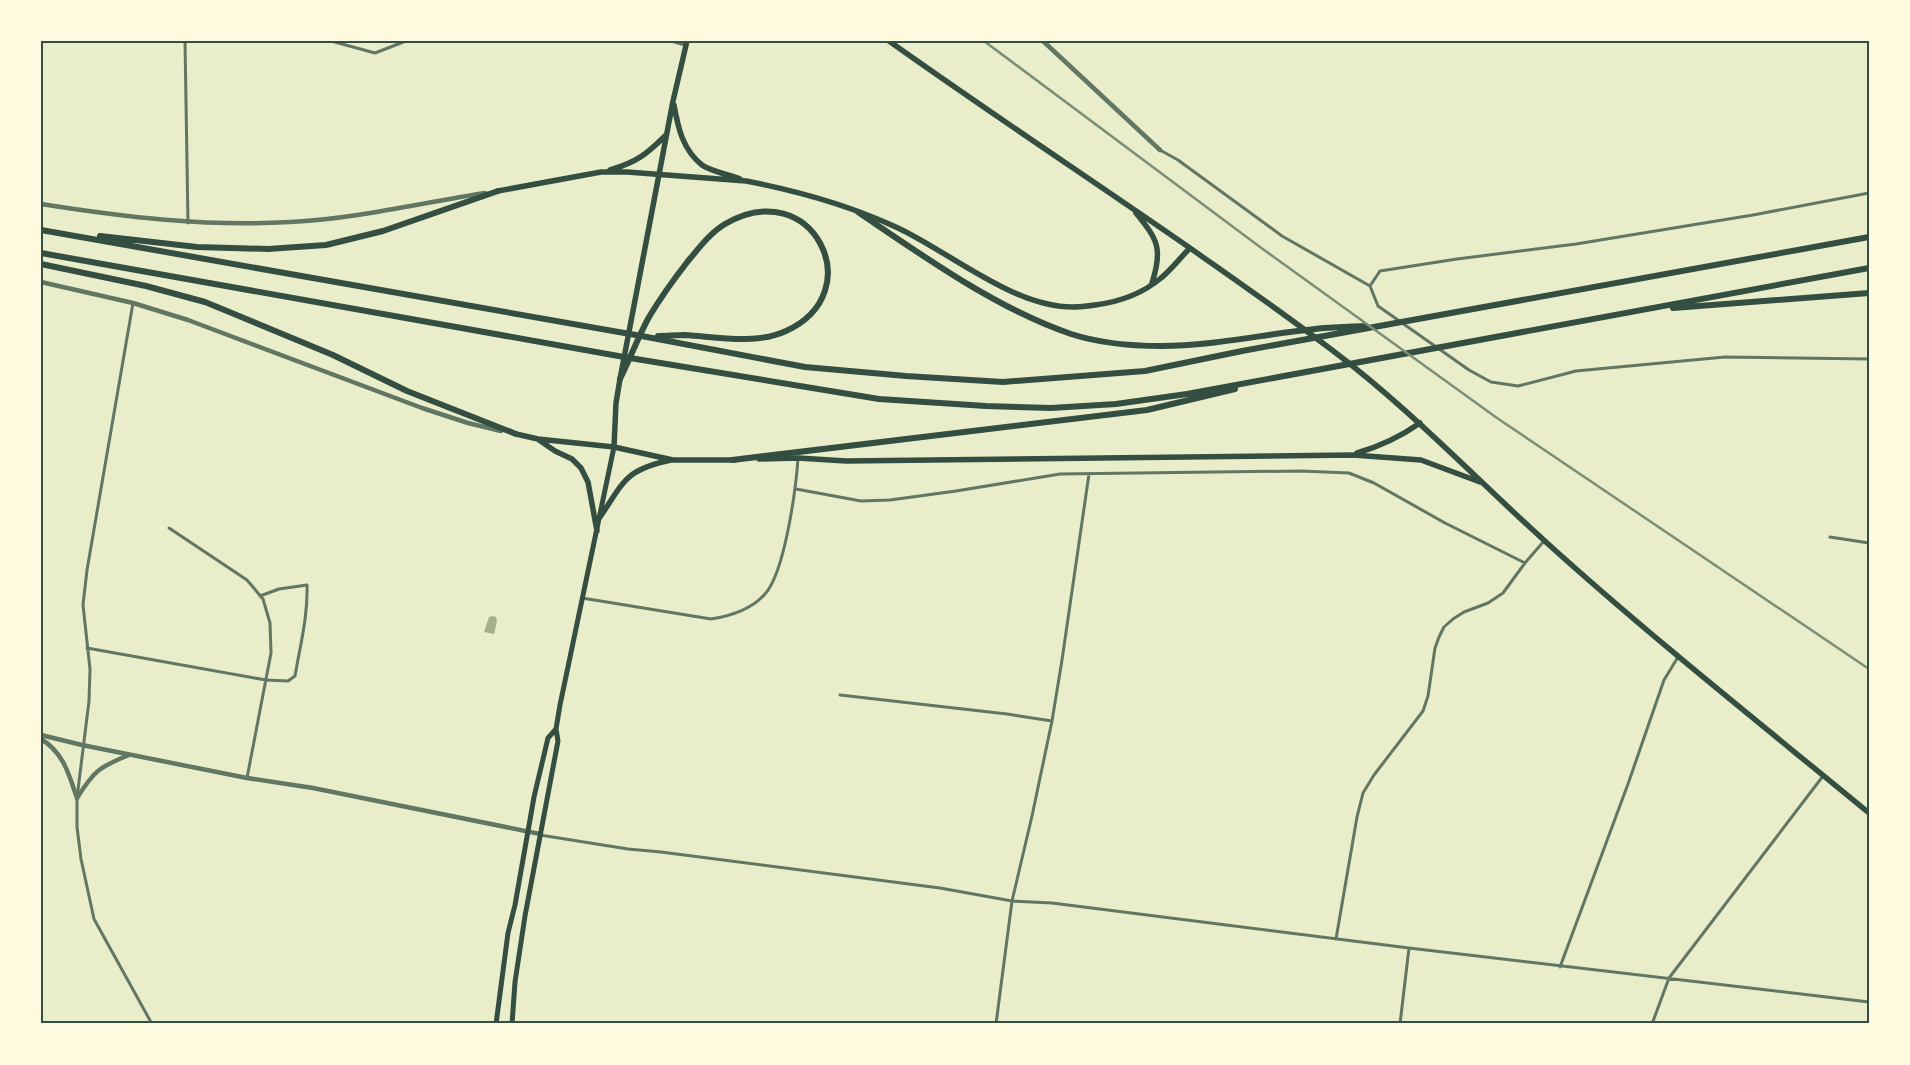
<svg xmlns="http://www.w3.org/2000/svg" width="1910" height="1065" font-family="'Zilla Slab',serif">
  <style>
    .water { fill: #a3b18a }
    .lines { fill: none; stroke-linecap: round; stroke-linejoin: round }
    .minor { stroke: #617663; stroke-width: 3 }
    .tertiary { stroke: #617663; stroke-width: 4.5 }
    .secondary { stroke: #344e41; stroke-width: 5 }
    .primary { stroke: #344e41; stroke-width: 5.5 }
    .motorway { stroke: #344e41; stroke-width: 6 }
    .rail { stroke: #7c8e77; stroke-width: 2.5 }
    .neatline { fill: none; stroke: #344e41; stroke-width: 2 }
  </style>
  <rect width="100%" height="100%" fill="#e9edc9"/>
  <path class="water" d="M 492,616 L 496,617 L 497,621 L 494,634 L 484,632 L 489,617 Z"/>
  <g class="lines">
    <path class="minor" d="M 185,41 L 188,223
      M 331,41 L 375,53 L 406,41
      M 671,41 L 685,45
      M 1160,150 L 1178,160 L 1282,236 L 1370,286
      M 1869,193 L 1753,215 L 1576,244 L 1457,259 L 1380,271 L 1370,286 L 1378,306 L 1469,370 L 1491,382 L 1518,386 L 1576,371 L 1725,357 L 1869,359
      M 133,303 L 87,570 L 83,605 L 90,669 L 89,701 L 77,798 L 77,827 L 81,859 L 94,919 L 152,1024
      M 796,489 L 861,501 L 890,500 L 956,491 L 1060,474 L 1301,471 L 1349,473 L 1374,483 L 1445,523 L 1525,563 L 1544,541
      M 169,528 L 247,580 L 263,599 L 270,623 L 271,653 L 247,778
      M 1830,537 L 1869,543
      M 582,598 L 711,619 C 731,616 751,610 765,594 C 785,572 796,488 798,458
      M 87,648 L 266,680 L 288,681 L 295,676 C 300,646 308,617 307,585 L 279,589 L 260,596
      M 840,695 L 1007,714 L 1052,721
      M 540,835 L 628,849 L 661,852 L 940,888 L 1012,901 L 1052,903 L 1409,948 L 1869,1002
      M 1336,939 L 1357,817 L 1363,793 L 1374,775 L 1423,711 L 1428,696 L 1435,648 L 1439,637 L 1444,627 L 1453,619 L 1464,612 L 1488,603 L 1503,593 L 1525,563
      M 1560,967 L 1628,784 L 1664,680 L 1678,657
      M 996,1024 L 1012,901 L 1032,816 L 1052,721 L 1062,660 L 1089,474
      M 1400,1024 L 1409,948
      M 1652,1024 L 1669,978 L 1823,776"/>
    <path class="tertiary" d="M 1043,41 L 1160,150
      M 41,204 C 124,217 206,227 290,222 C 354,219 421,203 485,193
      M 41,282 L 133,303 L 188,320 L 422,408 L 468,423 L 501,431
      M 41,735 L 82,745 L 247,778 L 313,788 L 540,834
      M 41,739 C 64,753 69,775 77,798
      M 77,798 C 94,771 99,767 129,755"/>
    <path class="secondary" d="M 496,1024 L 508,933 L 515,905 L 534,797 L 548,738 L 556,729
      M 512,1024 L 515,982 L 525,916 L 558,741 L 556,729 L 560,705 L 614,447"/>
    <path class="primary" d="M 889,41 C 1035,145 1188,242 1332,350 C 1409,408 1475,478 1547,543 C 1651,637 1761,724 1869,813
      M 674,105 C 678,128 683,150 702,165 C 710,171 730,175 740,179
      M 610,170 C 637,162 647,154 666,135
      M 498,191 L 601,172 L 627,172 L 746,181 C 798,191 851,206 898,228 C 951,253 1013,307 1073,307 C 1080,307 1088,306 1095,305 C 1119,302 1142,294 1161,278 C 1171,270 1180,258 1190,248
      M 1136,213 C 1158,240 1163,249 1152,283
      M 516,434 L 538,439 L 614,447 L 673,460 L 735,460
      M 539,440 L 555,451 L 572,459 L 581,468 L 588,482 L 597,531
      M 614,447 L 616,403 L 620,379 L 673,101 L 687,41
      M 1357,453 C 1381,446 1400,437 1420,423
      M 759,459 L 798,458 L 846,461 L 1353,455 L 1421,460 L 1480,482
      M 600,517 C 625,480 625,470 671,460"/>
    <path class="motorway" d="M 858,212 C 923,256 997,309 1071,334 C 1099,343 1132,346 1161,346 C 1213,346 1264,334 1315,329 C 1332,327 1348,327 1365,326
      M 41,230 L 647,337 L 805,367 L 906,376 L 1003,382 L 1145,371 L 1242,351 L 1869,237
      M 100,236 L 197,247 L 268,249 L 326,245 L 383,231 L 498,191
      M 41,253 L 624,357 L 879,399 L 986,406 L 1051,408 L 1116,404 L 1187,394 L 1869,268
      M 41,264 L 146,286 L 205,302 L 333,355 L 407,391 L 516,434
      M 1673,308 L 1869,293
      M 620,379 C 630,359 638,337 649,317 C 661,297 674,279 688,261 C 699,248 710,233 725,224 C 812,173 872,292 786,331 C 756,345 717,337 685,335 C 676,335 667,336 658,336
      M 732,460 L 1147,410 L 1235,389"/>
    <path class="rail" d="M 984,41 L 1260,247 L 1497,418 L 1869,669"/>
  </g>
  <rect width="1910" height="1065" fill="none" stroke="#fefae0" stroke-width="85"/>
  <rect x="42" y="42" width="1826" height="980" class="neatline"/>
</svg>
